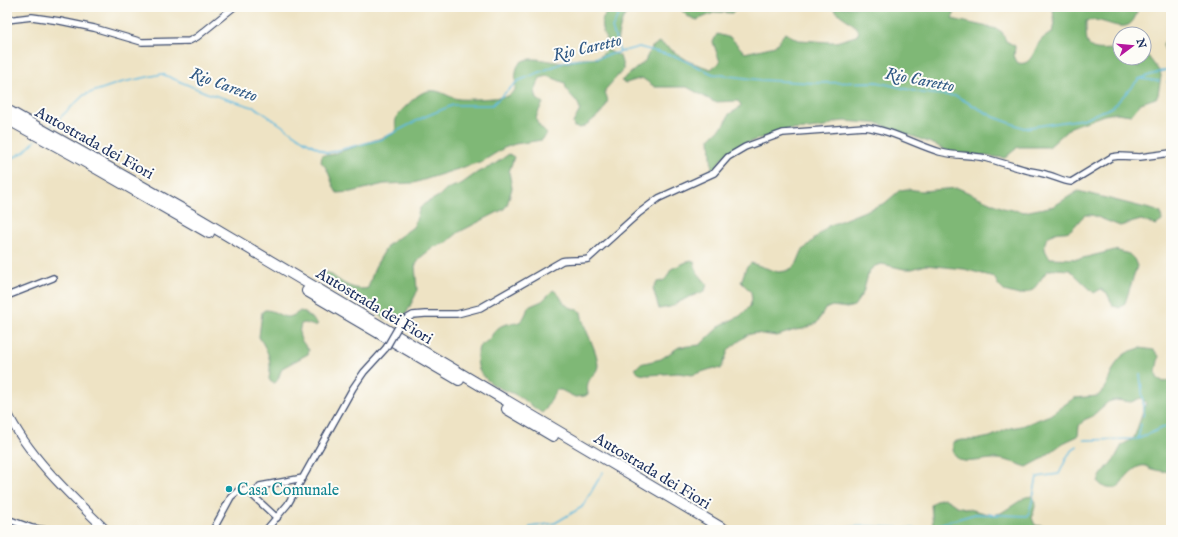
<svg xmlns="http://www.w3.org/2000/svg" width="1178" height="537" font-family="'IM FELL English',serif">
  <style>
    .forest { fill: #7fb876; stroke: #4d746a }
    .lines { fill: none; stroke-linecap: round; stroke-linejoin: round }
    .stream { stroke: #61badf; stroke-width: 1.5 }
    .minor-casing { stroke: #3b4a6d; stroke-width: 8 }
    .secondary-casing { stroke: #3b4a6d; stroke-width: 10 }
    .motorway-casing { stroke: #3b4a6d; stroke-width: 12 }
    .minor { stroke: #fff; stroke-width: 5.5 }
    .secondary { stroke: #fff; stroke-width: 8 }
    .motorway { stroke: #fff; stroke-width: 10 }
    .minor-bridge-casing { stroke: #3b4a6d; stroke-width: 8; stroke-linecap: butt }
    .minor-bridge { stroke: #fff; stroke-width: 5.5 }
    .culture-dot { fill: #0f9aa8; stroke: #fdfcf7; stroke-width: 1.5 }
    .labels { text-anchor: middle; stroke-width: 4; stroke-linejoin: round; paint-order: stroke }
    .street-label { font-size: 16px; fill: #1b2f5e; stroke: #fdfcf7 }
    .culture-label { font-size: 16px; fill: #0d838f; stroke: #fdfcf7; text-anchor: start }
    .water-label { font-size: 17px; font-style: italic; fill: #305985; stroke: #fdfcf7 }
  </style>
  <rect width="100%" height="100%" fill="#fdfcf7"/>
  <filter id="ink" filterUnits="userSpaceOnUse"><feTurbulence type="fractalNoise" baseFrequency=".025" numOctaves="2"/><feDisplacementMap in="SourceGraphic" scale="8" xChannelSelector="R" yChannelSelector="G"/><feConvolveMatrix kernelMatrix="1 2 1 2 8 2 1 2 1" color-interpolation-filters="sRGB"/></filter>
  <filter id="wash" filterUnits="userSpaceOnUse"><feTurbulence type="fractalNoise" baseFrequency=".012" numOctaves="4" result="noise"/><feDisplacementMap in="SourceGraphic" scale="16" xChannelSelector="R" yChannelSelector="G"/><feGaussianBlur stdDeviation="0.9" result="paint"/><feColorMatrix in="noise" values="0 0 0 0 0 0 0 0 0 0 0 0 0 0 0 0 0 1.4 0 .05"/><feComposite in="paint" operator="in"/></filter>
  <g filter="url(#wash)">
    <rect width="100%" height="100%" fill="#eee3c4"/>
    <path class="forest" d="M 611,7 L 632,7 C 620,17 619,33 616,47 L 611,47 C 601,29 596,24 611,7 Z
      M 678,7 L 738,7 L 732,13 L 716,12 L 697,20 L 687,16 Z
      M 832,7 L 957,7 L 952,19 L 997,29 L 1002,32 L 1006,41 L 1015,46 L 1014,58 L 1016,62 C 1031,69 1034,49 1041,40 C 1044,37 1048,35 1052,33 L 1054,23 L 1053,7 L 1138,7 C 1131,45 1104,14 1086,21 C 1086,47 1086,51 1113,49 L 1120,55 L 1120,58 L 1124,58 L 1129,63 L 1139,67 L 1136,58 L 1144,58 L 1144,51 L 1160,72 L 1161,76 L 1158,95 L 1156,98 L 1141,103 L 1131,115 L 1116,113 L 1104,115 L 1071,127 L 1049,147 L 1018,147 L 1005,158 L 948,152 L 936,145 L 880,124 L 845,121 L 835,122 L 826,127 L 809,129 L 787,130 L 743,144 L 723,157 L 712,172 L 710,138 L 725,124 L 729,114 L 738,109 L 741,105 L 738,101 L 714,102 L 687,87 L 655,87 L 642,78 L 626,83 L 621,81 L 645,61 L 651,48 L 659,42 L 690,62 L 711,69 L 720,62 L 713,42 L 717,34 L 731,38 L 745,53 L 775,46 L 785,33 L 799,40 L 830,42 L 836,42 L 856,36 L 859,32 C 854,21 840,18 832,7 Z
      M 1171,33 L 1171,58 L 1166,54 L 1163,44 Z
      M 607,50 L 620,56 L 623,66 L 623,70 L 605,90 C 605,95 609,99 607,103 C 605,112 588,124 581,128 L 574,127 L 573,123 L 580,110 C 579,98 565,95 565,83 L 548,76 L 540,78 L 535,91 L 537,99 L 543,103 C 534,120 533,120 547,134 L 542,140 L 515,144 L 504,148 L 483,161 L 414,183 L 384,184 L 352,192 L 337,193 C 330,183 331,171 321,162 L 322,155 L 330,155 L 393,134 L 396,129 C 394,119 397,115 404,108 C 412,101 419,92 429,91 C 441,89 448,98 459,99 C 465,100 503,98 508,96 C 511,94 513,92 515,90 C 516,82 514,68 520,63 C 528,54 554,63 565,63 C 571,63 577,58 583,58 C 588,57 593,59 598,58 Z
      M 509,154 L 514,157 L 509,172 L 512,188 L 507,205 L 504,209 L 459,232 L 446,243 L 434,247 L 421,257 L 415,266 L 417,289 L 416,294 L 406,314 L 391,319 L 386,319 L 347,294 L 332,287 L 324,280 L 322,275 L 326,272 C 332,274 335,278 340,281 C 347,286 359,291 368,288 L 375,267 L 388,245 L 413,227 L 415,223 L 420,208 L 424,204 L 439,196 L 446,189 L 461,184 L 478,172 L 492,166 Z
      M 958,188 L 1003,208 L 1024,212 L 1054,206 L 1078,191 L 1154,210 L 1161,213 L 1162,221 L 1156,225 L 1141,220 L 1120,226 L 1092,215 L 1085,215 C 1080,219 1074,228 1069,231 C 1064,233 1057,231 1053,234 C 1042,239 1043,250 1050,258 L 1079,259 L 1115,250 L 1129,254 L 1134,259 L 1137,266 L 1125,303 L 1120,308 L 1113,306 L 1107,293 L 1101,289 L 1094,293 L 1070,270 L 1055,269 L 1047,271 L 1033,290 L 1019,295 L 1004,291 L 999,286 L 994,277 L 964,269 L 926,265 L 912,269 L 904,269 L 882,264 L 875,266 L 869,271 L 863,293 L 854,306 L 847,308 L 832,306 L 825,309 L 817,323 L 803,329 L 795,330 L 777,336 L 755,333 L 747,335 L 729,349 L 721,369 L 714,368 L 692,375 L 678,373 L 648,375 L 640,374 L 635,369 L 640,364 L 661,359 L 679,347 L 700,345 L 721,325 L 740,316 L 750,306 L 752,299 L 751,292 L 741,282 L 746,268 L 751,263 L 778,272 L 786,271 L 792,268 L 797,263 L 802,251 L 828,226 L 885,203 L 900,190 L 907,189 L 922,191 Z
      M 691,260 L 694,262 L 697,272 L 707,284 L 705,291 L 687,298 L 670,307 L 659,309 L 653,288 L 657,282 C 666,281 667,278 671,269 Z
      M 553,290 C 560,294 561,300 566,305 C 570,308 577,309 581,312 C 583,330 598,349 598,366 C 597,376 584,377 588,394 L 585,396 L 575,397 L 561,390 L 556,390 L 546,409 L 542,413 C 533,407 525,400 516,395 C 511,392 506,391 501,389 C 482,379 473,369 479,347 C 482,344 485,343 487,341 C 491,338 493,332 497,329 C 510,317 521,333 528,307 L 542,301 Z
      M 265,310 C 280,310 283,325 300,311 L 304,312 L 318,324 L 315,326 L 305,323 L 301,324 C 297,338 301,340 309,350 L 308,354 L 284,367 C 279,371 280,379 275,383 L 271,382 L 269,379 C 272,360 269,353 259,337 L 262,312 Z
      M 1140,348 L 1154,350 L 1159,356 L 1156,371 L 1157,378 L 1164,382 L 1171,379 L 1171,471 C 1166,472 1158,471 1152,469 C 1150,469 1148,467 1146,466 C 1135,463 1123,481 1117,488 C 1108,489 1104,488 1098,482 L 1101,475 L 1115,458 L 1122,445 L 1134,438 L 1146,403 L 1141,398 L 1131,402 L 1115,400 L 1108,402 L 1091,417 L 1084,420 L 1079,426 L 1078,436 L 1063,443 L 1040,460 L 1027,467 C 1017,464 1006,459 996,459 C 980,458 950,472 953,442 L 961,440 L 975,440 L 990,437 L 1010,428 L 1022,426 L 1050,415 L 1074,398 L 1098,396 C 1111,384 1112,361 1125,354 C 1129,351 1135,350 1140,348 Z
      M 1033,496 L 1036,503 L 1032,518 L 1035,525 L 1067,530 L 931,530 L 933,526 L 931,505 L 937,500 L 944,498 L 957,506 L 993,515 L 1001,513 L 1026,497 Z"/>
    <g class="lines">
      <path class="stream" d="M 620,52 L 612,28 L 623,7
        M 1139,79 L 1171,68
        M 1141,79 L 1159,81
        M 1167,82 L 1171,83
        M 48,129 L 84,95 L 119,83 L 162,74 L 207,93 L 256,108 L 303,140 L 327,153 L 382,139 L 424,117 L 453,105 L 492,105 L 518,81 L 567,61 L 601,57 L 639,47 L 677,57 L 713,74 L 761,80 L 815,83 L 877,82 L 923,93 L 956,96 L 994,117 L 1024,128 L 1083,119 L 1113,107 L 1139,79
        M 7,161 L 24,152 L 36,140
        M 1140,374 L 1144,410 L 1143,416
        M 1138,439 L 1141,424
        M 1084,440 L 1138,439 L 1171,424
        M 611,456 L 621,446
        M 529,530 L 530,527 L 555,523 L 582,507 L 603,472
        M 778,530 L 867,526 L 922,529 L 975,514 L 1028,516 L 1032,502 L 1037,477 L 1059,474 L 1068,455 L 1077,446"/>
    </g>
  </g>
  <g filter="url(#ink)">
    <g class="lines">
      <g class="minor-casing">
        <path id="minor" d="M 7,20 L 32,17 L 60,21 L 94,28 L 142,42 L 189,41 L 197,37 L 234,7
          M 7,296 L 53,278
          M 401,322 L 413,315 L 425,314 L 457,314 L 480,308 L 562,261 C 571,259 579,261 588,259 L 639,213 L 659,198 L 714,173 L 728,157 L 745,147 L 783,133 L 864,127 C 891,130 914,144 940,152 C 955,156 970,155 985,158 C 1000,162 1015,167 1030,171 C 1036,172 1042,173 1048,175 C 1056,177 1063,181 1071,182 L 1112,157 L 1119,156 L 1140,157 L 1171,153
          M 253,495 L 260,486 L 303,478
          M 7,519 L 32,528 L 46,530
          M 213,530 L 231,497 L 239,490 L 248,491 L 277,518
          M 266,530 L 288,504 L 353,388 L 364,372 L 386,348"/>
      </g>
      <g class="secondary-casing">
        <path id="secondary" d="M 7,412 C 28,456 71,496 106,530"/>
      </g>
      <g class="motorway-casing">
        <path id="motorway" d="M 7,110 L 191,214 L 725,530
          M 7,119 L 73,155 L 209,233
          M 307,291 L 459,380
          M 507,409 L 553,436"/>
      </g>
      <use href="#minor" class="minor"/>
      <use href="#secondary" class="secondary"/>
      <use href="#motorway" class="motorway"/>
      <g class="minor-bridge-casing">
        <path id="minor-bridge" d="M 386,348 L 401,322"/>
      </g>
      <use href="#minor-bridge" class="minor-bridge"/>
    </g>
  </g>
  <circle class="culture-dot" cx="229" cy="489" r="4"/>
  <g class="labels">
    <g class="street-label">
      <text transform="translate(95 142) rotate(29)" y="6">Autostrada dei Fiori</text>
      <text transform="translate(375 305) rotate(31)" y="6">Autostrada dei Fiori</text>
      <text transform="translate(653 470) rotate(31)" y="6">Autostrada dei Fiori</text>
    </g>
    <g class="culture-label">
      <text x="237" y="495">Casa Comunale</text>
    </g>
    <g class="water-label">
      <text transform="translate(587 47) rotate(-13)" y="6">Rio Caretto</text>
      <text transform="translate(920 79) rotate(11)" y="6">Rio Caretto</text>
      <text transform="translate(224 84) rotate(20)" y="6">Rio Caretto</text>
    </g>
  </g>
  <rect width="1178" height="537" fill="none" stroke="#fdfcf7" stroke-width="24"/>
  <g transform="translate(1132 46) rotate(74)"><circle r="19" fill="#fdfcf7" stroke="#a3aaba"/>
  <path d="M0-3L7 15L0 10L-7 15Z" fill="#b5179e"/>
  <text y="-6" font-size="11" font-weight="bold" text-anchor="middle" fill="#1b2f5e">N</text>
  </g>
</svg>
